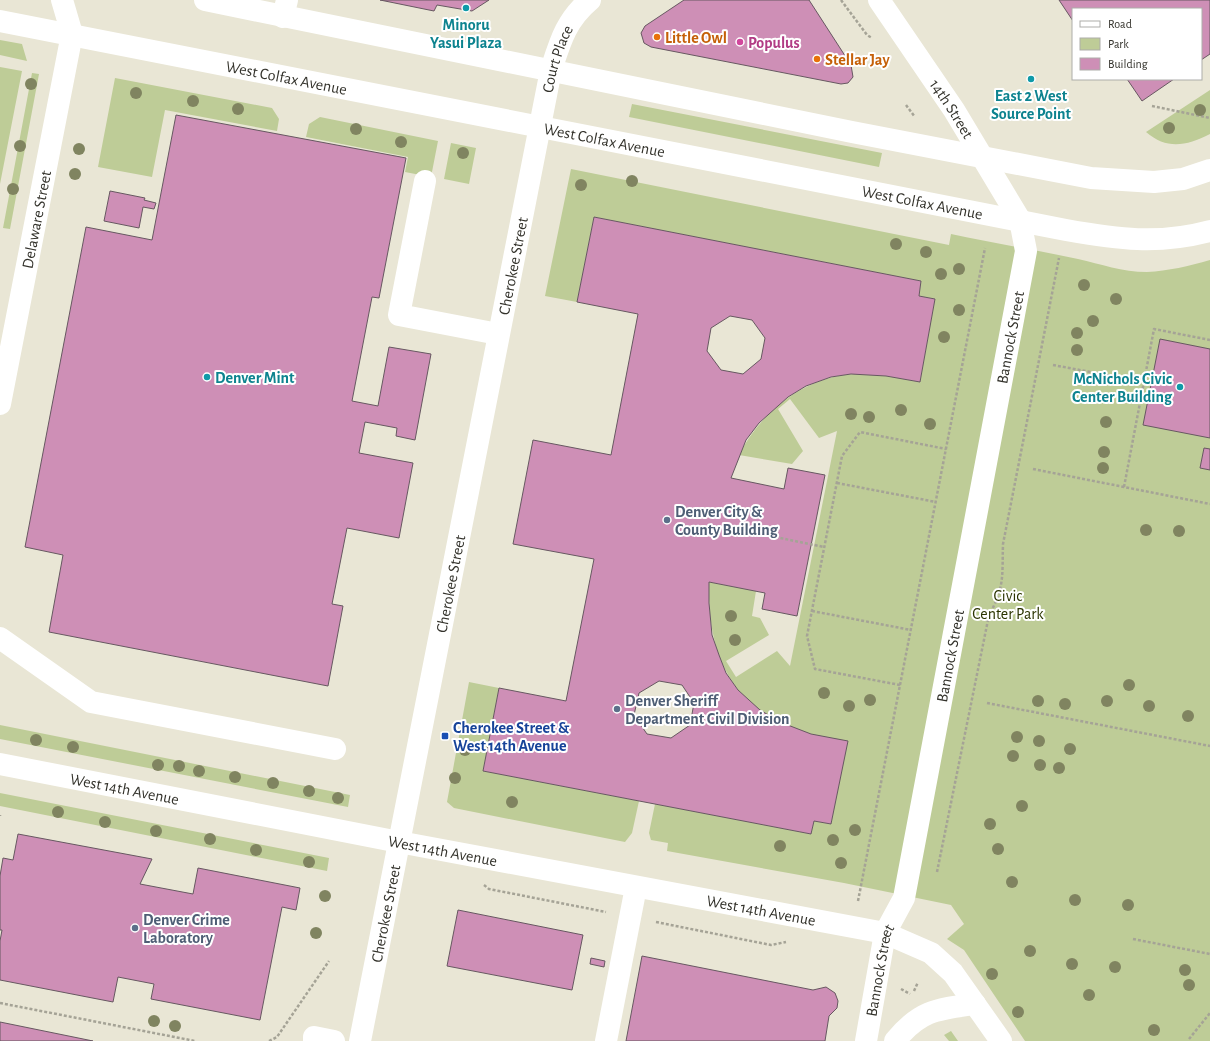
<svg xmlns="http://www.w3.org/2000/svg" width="1210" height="1041" font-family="'Alegreya Sans',sans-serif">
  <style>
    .green { fill: #becc97 }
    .building { fill: #ce8fb6; stroke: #675861; fill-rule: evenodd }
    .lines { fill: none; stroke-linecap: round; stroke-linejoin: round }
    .path { stroke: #a5a396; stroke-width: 2.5; stroke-dasharray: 3 2; stroke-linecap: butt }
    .minor { stroke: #fff; stroke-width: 22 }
    .major { stroke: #fff; stroke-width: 22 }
    .tree { fill: #808460 }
    .culture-dot { fill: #0f9aa8; stroke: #fff; stroke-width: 1.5 }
    .food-dot { fill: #e8710a; stroke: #fff; stroke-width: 1.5 }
    .hotel-dot { fill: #d1479c; stroke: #fff; stroke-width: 1.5 }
    .service-dot { fill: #5c6f8a; stroke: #fff; stroke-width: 1.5 }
    .transit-dot { fill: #1a4fb4; stroke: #fff; stroke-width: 1.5 }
    .labels { text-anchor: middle; stroke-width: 4; stroke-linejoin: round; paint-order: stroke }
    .culture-label { font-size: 16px; font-weight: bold; fill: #0d838f; stroke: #fff }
    .food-label { font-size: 16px; font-weight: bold; fill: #c56008; stroke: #fff; text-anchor: start }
    .hotel-label { font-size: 16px; font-weight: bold; fill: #b23c85; stroke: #fff; text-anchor: start }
    .street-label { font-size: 16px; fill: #33322b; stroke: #fff }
    .service-label { font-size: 16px; font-weight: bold; fill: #4e5e75; stroke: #fff; text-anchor: start }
    .park-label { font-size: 16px; fill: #2b3400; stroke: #fff }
    .transit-label { font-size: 16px; font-weight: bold; fill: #164399; stroke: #fff; text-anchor: start }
  </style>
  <rect width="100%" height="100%" fill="#e9e6d5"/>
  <path class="green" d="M 0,40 L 22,44 L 27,61 L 0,55 Z
    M 0,67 L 22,71 L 0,184 Z
    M 32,73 L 39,74 L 10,229 L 3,228 Z
    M 115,78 L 272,108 L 279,119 L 277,131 L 165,110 L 152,177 L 98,167 Z
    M 1210,90 L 1210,134 C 1186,146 1167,150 1146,132 Z
    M 632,104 L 882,153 L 879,167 L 629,117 Z
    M 320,117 L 438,141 L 431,177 L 405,172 L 408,157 L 306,137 L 309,124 Z
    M 451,143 L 476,148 L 469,184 L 444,179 Z
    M 571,169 L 949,245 L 951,234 C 993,243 1036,250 1078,259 C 1101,264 1122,272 1147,272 C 1168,271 1189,266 1210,260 L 1210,1041 L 1025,1041 L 964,950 L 947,939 L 964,924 L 951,905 L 844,883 L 667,851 L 668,843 L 651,840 L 649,833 L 655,804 L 811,834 L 814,821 L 831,824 L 847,742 C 836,739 823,738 811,734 C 734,713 707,658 709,582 L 756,591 L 752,616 L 760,618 L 769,635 L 726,661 L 736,677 L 777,651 L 790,666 L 837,431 L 819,438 L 790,399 L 778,409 L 803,451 L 792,464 L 739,455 C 764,406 813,371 868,374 C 886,375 903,379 920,382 L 935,299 L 919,296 L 921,281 L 594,217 L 577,302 L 545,296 Z
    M 469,682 L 499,688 L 483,771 L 639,801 L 632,833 L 625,842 L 454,808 L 447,802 Z
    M 0,725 L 350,795 L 348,807 L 0,739 Z
    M 0,793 L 329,858 L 327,871 L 0,806 Z
    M 951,1031 L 958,1041 L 949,1041 L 944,1035 Z"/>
  <path class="building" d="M 380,0 L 489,0 L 472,11 L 437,5 L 434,11 Z
    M 684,0 L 809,0 L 851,65 L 853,77 L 848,83 L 841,84 L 651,47 L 644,43 L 641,33 L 645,26 Z
    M 1059,0 L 1210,0 L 1210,54 L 1201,60 L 1201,9 L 1073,9 L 1073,21 Z
    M 1127,79 L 1174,79 L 1142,101 Z
    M 176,115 L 406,158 L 379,298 L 372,297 L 352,401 L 378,406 L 389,347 L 431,354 L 415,440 L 396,436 L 397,428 L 365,422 L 359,453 L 413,463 L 399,538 L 347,528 L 332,604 L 343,606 L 328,686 L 49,632 L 63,555 L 25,547 L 86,227 L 152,240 Z
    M 110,191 L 145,198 L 144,200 L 156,203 L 154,209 L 143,207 L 139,228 L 104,221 Z
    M 594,217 L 921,281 L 919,296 L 935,299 L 920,382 L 886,376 L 851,374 L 831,377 L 806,386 L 788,397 L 759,423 L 746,440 L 731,478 L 784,489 L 788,468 L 825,475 L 797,616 L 762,609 L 765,593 L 709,582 L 709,603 L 712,635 L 719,655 L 726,673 L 738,690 L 760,710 L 780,722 L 811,734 L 848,741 L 831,824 L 814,821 L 811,834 L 483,771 L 499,688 L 566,701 L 594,559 L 513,544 L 533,440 L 611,455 L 638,314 L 577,302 ZM 730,316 L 752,320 L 765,338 L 761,359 L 743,374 L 721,370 L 707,351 L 711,328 ZM 659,681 L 682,685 L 694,703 L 690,725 L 671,738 L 647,734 L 634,715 L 639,693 Z
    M 1160,339 L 1210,349 L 1210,438 L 1143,425 Z
    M 1204,448 L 1210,449 L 1210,470 L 1200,468 Z
    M 18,834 L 152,859 L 140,884 L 193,894 L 198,868 L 300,888 L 296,910 L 282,907 L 260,1020 L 151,999 L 154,984 L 118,977 L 113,1002 L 0,980 L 0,941 L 2,930 L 0,930 L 0,876 L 3,858 L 13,860 Z
    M 458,910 L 583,935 L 572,990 L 447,966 Z
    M 642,956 L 813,990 L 826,987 L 835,993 L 838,1001 L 837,1008 L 829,1016 L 825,1041 L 626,1041 Z
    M 591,958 L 605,961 L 604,967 L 590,964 Z
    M 0,1022 L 93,1041 L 0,1041 Z"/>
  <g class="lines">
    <path class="path" d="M 841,0 L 867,35 L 872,38
      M 906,105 L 915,117
      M 1152,106 L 1210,118
      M 1053,365 L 1144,382
      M 1033,469 L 1210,504
      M 837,483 L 936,502
      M 1124,487 L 1154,329 L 1210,340
      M 751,532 L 824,547
      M 812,611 L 911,630
      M 900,685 L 815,669 L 807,636 L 842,456 L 860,432 L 946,449
      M 987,703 L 1210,746
      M 0,816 L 0,815
      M 937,872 L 989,615 C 1005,587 1002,575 1003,544 L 1059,258
      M 484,885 L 489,889 L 606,912
      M 858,901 L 985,248
      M 656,922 L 771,945 L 786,942
      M 1133,939 L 1210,954
      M 901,989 L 910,994
      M 914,991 L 918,982
      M 0,1003 L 195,1041
      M 1189,1039 L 1210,1013
      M 269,1041 L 277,1037 L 329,961"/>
    <g class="minor">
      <path d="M 283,17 L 287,0"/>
      <path d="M 425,181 L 399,315 L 498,334"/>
      <path id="s1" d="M 0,404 L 72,34 L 62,0"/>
      <path d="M 0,638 L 91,702 L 335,749"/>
      <path d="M 314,1041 L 314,1037 L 334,1041"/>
      <path id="s2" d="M 360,1041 L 551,70 C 560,42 566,20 590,0"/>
      <path d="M 606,1041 L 636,887"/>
      <path id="s3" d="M 866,1041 L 885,933 L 904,898 L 1026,251 L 1020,220"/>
      <path d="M 895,1041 C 920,1010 938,1009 975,1004"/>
    </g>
    <g class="major">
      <path d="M 205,0 L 852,132 L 1091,178 L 1154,182 L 1183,179 L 1210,170"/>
      <path id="s4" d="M 879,0 L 954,110 L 1020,220"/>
      <path id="s5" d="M 0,21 L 1066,230 C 1117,239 1158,245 1210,231"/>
      <path id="s6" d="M 0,764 L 399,842 L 885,933 L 931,953 L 953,973 L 1001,1041"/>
    </g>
  </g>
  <g class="tree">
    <circle cx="31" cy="84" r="6"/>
    <circle cx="136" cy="93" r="6"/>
    <circle cx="193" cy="101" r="6"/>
    <circle cx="238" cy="109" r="6"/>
    <circle cx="1200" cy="110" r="6"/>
    <circle cx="1169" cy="128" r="6"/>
    <circle cx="356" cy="129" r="6"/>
    <circle cx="401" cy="142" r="6"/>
    <circle cx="20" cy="146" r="6"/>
    <circle cx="79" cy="149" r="6"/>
    <circle cx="463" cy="153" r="6"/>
    <circle cx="75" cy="174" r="6"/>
    <circle cx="632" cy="181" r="6"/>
    <circle cx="581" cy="185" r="6"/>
    <circle cx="13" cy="189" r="6"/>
    <circle cx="896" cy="244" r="6"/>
    <circle cx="926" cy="252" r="6"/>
    <circle cx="959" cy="269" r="6"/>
    <circle cx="941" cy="274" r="6"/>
    <circle cx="1084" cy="285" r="6"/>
    <circle cx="1116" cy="299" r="6"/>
    <circle cx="959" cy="310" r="6"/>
    <circle cx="1093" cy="321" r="6"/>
    <circle cx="1077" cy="333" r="6"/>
    <circle cx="944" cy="337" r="6"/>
    <circle cx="1077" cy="350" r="6"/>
    <circle cx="901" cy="410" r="6"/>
    <circle cx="851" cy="414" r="6"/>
    <circle cx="869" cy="417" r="6"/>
    <circle cx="1106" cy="422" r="6"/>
    <circle cx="930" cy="424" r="6"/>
    <circle cx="1104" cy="452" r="6"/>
    <circle cx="1103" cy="468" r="6"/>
    <circle cx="1146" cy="530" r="6"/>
    <circle cx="1179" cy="531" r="6"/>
    <circle cx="731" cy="616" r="6"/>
    <circle cx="735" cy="640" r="6"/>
    <circle cx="1129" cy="685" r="6"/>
    <circle cx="824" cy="693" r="6"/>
    <circle cx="870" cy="700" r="6"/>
    <circle cx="1038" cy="701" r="6"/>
    <circle cx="1107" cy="701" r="6"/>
    <circle cx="1065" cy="704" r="6"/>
    <circle cx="849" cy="706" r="6"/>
    <circle cx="1149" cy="706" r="6"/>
    <circle cx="1188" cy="716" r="6"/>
    <circle cx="1017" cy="737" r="6"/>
    <circle cx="36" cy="740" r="6"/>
    <circle cx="1039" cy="741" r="6"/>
    <circle cx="73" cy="747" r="6"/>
    <circle cx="1070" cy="749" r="6"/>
    <circle cx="465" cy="750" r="6"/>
    <circle cx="1013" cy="756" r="6"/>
    <circle cx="158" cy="765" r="6"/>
    <circle cx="1040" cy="765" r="6"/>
    <circle cx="179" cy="766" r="6"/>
    <circle cx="1059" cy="768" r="6"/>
    <circle cx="199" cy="771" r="6"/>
    <circle cx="235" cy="777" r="6"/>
    <circle cx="455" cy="778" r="6"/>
    <circle cx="273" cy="783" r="6"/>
    <circle cx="309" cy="791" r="6"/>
    <circle cx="338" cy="798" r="6"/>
    <circle cx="512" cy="802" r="6"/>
    <circle cx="1022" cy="806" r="6"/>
    <circle cx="58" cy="812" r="6"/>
    <circle cx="105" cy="822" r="6"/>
    <circle cx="990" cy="824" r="6"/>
    <circle cx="855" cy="830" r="6"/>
    <circle cx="156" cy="831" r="6"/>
    <circle cx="210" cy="839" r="6"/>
    <circle cx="833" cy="840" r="6"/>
    <circle cx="780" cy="846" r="6"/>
    <circle cx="998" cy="849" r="6"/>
    <circle cx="256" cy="850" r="6"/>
    <circle cx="309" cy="862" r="6"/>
    <circle cx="841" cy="863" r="6"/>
    <circle cx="1012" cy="882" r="6"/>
    <circle cx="325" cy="896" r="6"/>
    <circle cx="1075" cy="900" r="6"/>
    <circle cx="1128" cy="905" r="6"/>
    <circle cx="316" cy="933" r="6"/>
    <circle cx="1030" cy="951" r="6"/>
    <circle cx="1072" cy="964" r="6"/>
    <circle cx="1115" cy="967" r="6"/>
    <circle cx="1185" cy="970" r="6"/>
    <circle cx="992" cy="974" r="6"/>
    <circle cx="1189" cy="985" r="6"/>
    <circle cx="1089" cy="995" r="6"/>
    <circle cx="1018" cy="1012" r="6"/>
    <circle cx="154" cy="1021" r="6"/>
    <circle cx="175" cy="1026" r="6"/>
    <circle cx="1154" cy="1030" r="6"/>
  </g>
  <g class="culture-dot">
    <circle cx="466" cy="8" r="4"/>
    <circle cx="1031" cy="79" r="4"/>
    <circle cx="207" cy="377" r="4"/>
    <circle cx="1180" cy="387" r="4"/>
  </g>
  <g class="food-dot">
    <circle cx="657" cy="37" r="4"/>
    <circle cx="817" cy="59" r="4"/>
  </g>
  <circle class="hotel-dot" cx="740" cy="42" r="4"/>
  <g class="service-dot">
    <circle cx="667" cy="520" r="4"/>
    <circle cx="617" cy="709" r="4"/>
    <circle cx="135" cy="928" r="4"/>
  </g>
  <rect class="transit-dot" x="441" y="732" width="8" height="8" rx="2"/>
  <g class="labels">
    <g class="culture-label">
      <text x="466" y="30">Minoru<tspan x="466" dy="18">Yasui Plaza</tspan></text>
      <text x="1031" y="101">East 2 West<tspan x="1031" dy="18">Source Point</tspan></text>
      <text x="215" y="383" text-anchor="start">Denver Mint</text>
      <text x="1172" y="384" text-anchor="end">McNichols Civic<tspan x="1172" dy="18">Center Building</tspan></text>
    </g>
    <g class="food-label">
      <text x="665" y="43">Little Owl</text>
      <text x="825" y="65">Stellar Jay</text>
    </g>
    <g class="hotel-label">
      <text x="748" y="48">Populus</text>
    </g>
    <g class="street-label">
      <text dy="6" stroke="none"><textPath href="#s2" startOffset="1002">Court Place</textPath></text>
      <text dy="6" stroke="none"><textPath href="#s5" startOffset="292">West Colfax Avenue</textPath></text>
      <text dy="6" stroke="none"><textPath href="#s4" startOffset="131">14th Street</textPath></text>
      <text dy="6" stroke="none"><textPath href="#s5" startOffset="616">West Colfax Avenue</textPath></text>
      <text dy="6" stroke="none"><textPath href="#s5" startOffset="940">West Colfax Avenue</textPath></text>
      <text dy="6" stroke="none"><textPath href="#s1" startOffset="188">Delaware Street</textPath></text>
      <text dy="6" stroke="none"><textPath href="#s2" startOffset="790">Cherokee Street</textPath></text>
      <text dy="6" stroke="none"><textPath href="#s3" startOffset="720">Bannock Street</textPath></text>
      <text dy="6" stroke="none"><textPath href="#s2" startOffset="466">Cherokee Street</textPath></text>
      <text dy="6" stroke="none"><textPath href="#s3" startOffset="396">Bannock Street</textPath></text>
      <text dy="6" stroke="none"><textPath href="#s6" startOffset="127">West 14th Avenue</textPath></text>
      <text dy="6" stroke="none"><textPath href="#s6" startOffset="451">West 14th Avenue</textPath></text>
      <text dy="6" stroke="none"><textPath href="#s6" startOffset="775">West 14th Avenue</textPath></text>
      <text dy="6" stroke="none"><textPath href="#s2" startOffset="130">Cherokee Street</textPath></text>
      <text dy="6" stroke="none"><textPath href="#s3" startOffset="72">Bannock Street</textPath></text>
    </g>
    <g class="service-label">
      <text x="675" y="517">Denver City &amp;<tspan x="675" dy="18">County Building</tspan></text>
      <text x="625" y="706">Denver Sheriff<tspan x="625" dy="18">Department Civil Division</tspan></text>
      <text x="143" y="925">Denver Crime<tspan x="143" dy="18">Laboratory</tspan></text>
    </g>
    <g class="park-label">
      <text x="1008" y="601">Civic<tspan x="1008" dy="18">Center Park</tspan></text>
    </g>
    <g class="transit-label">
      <text x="453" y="733">Cherokee Street &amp;<tspan x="453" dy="18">West 14th Avenue</tspan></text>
    </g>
  </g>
  <rect x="1072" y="8" width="130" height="72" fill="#ffffff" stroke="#adadaa"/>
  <rect x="1080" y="21" width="20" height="6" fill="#ffffff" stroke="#adadaa"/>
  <text x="1108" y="28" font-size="12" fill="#33322b">Road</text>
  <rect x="1080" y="38" width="20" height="12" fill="#becc97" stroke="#adadaa"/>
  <text x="1108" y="48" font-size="12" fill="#33322b">Park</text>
  <rect x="1080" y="58" width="20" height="12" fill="#ce8fb6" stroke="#adadaa"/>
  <text x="1108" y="68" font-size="12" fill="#33322b">Building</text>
</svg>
